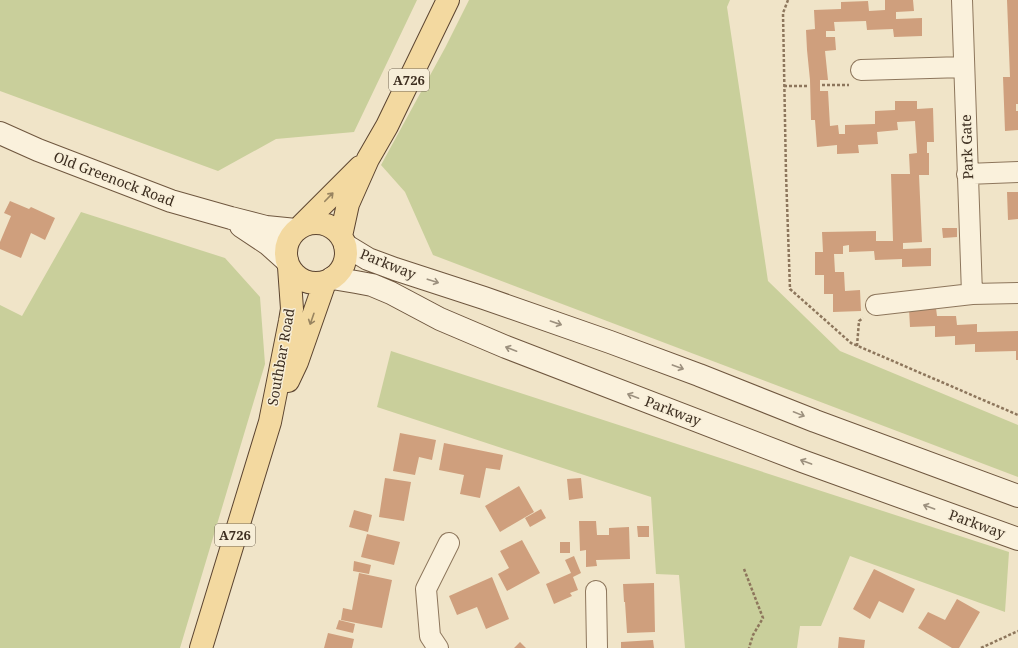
<svg xmlns="http://www.w3.org/2000/svg" width="1018" height="648" font-family="'Noto Serif',serif">
  <style>
    .green { fill: #c9cf9b }
    .building { fill: #cf9f7d }
    .lines { fill: none; stroke-linecap: round; stroke-linejoin: round }
    .street-casing { stroke: #8d765c; stroke-width: 22 }
    .secondary-casing { stroke: #6f573f; stroke-width: 24 }
    .primary-casing { stroke: #5b4430; stroke-width: 24 }
    .path { stroke: #8d765c; stroke-width: 2.5; stroke-dasharray: 3 2; stroke-linecap: butt }
    .street { stroke: #faf1dc; stroke-width: 20 }
    .secondary { stroke: #faf1dc; stroke-width: 22 }
    .primary { stroke: #f3d9a0; stroke-width: 22 }
    .oneway { stroke: #988460 }
    .oneway2 { stroke: #9c907e }
    .labels { text-anchor: middle; stroke-width: 3; stroke-linejoin: round; paint-order: stroke }
    .shield { fill: #f7eed8; stroke: #756857; stroke-width: 1 }
    .shield-label { font-size: 13px; font-weight: bold; fill: #3d2e20 }
    .street-label { font-size: 14px; fill: #3d2e20; stroke: #f7eed8 }
  </style>
  <rect width="100%" height="100%" fill="#f0e4c8"/>
  <path class="green" d="M 0,0 L 417,0 L 354,132 L 276,139 L 218,171 L 0,91 Z
    M 469,0 L 730,0 L 727,7 L 768,281 L 840,351 L 1018,425 L 1018,477 L 433,255 L 405,192 L 381,165 L 445,48 Z
    M 81,212 L 225,258 L 260,297 L 265,364 L 180,648 L 0,648 L 0,305 L 22,316 Z
    M 391,351 L 1009,552 L 1005,612 L 850,556 L 821,626 L 800,626 L 797,648 L 685,648 L 679,575 L 656,574 L 651,497 L 377,407 Z"/>
  <path class="building" d="M 885,0 L 913,0 L 914,11 L 896,12 L 896,19 L 922,18 L 922,36 L 894,37 L 893,29 L 867,30 L 866,21 L 834,22 L 835,31 L 826,31 L 826,37 L 835,37 L 836,50 L 825,51 L 828,80 L 820,80 L 820,91 L 828,91 L 830,126 L 838,125 L 839,134 L 845,134 L 845,125 L 875,124 L 875,111 L 895,110 L 895,101 L 917,101 L 917,109 L 933,108 L 934,142 L 927,142 L 927,153 L 929,153 L 929,175 L 919,175 L 922,242 L 903,243 L 903,249 L 931,248 L 931,266 L 902,267 L 902,259 L 875,260 L 874,251 L 849,252 L 849,245 L 843,246 L 843,254 L 834,254 L 835,272 L 844,272 L 845,291 L 860,290 L 861,311 L 833,312 L 833,294 L 824,294 L 824,275 L 815,275 L 815,252 L 823,252 L 822,232 L 876,231 L 876,241 L 893,241 L 891,174 L 910,174 L 909,154 L 917,153 L 915,121 L 897,122 L 898,130 L 877,132 L 878,144 L 858,145 L 859,153 L 837,154 L 837,145 L 817,147 L 815,120 L 811,120 L 810,80 L 807,50 L 806,30 L 815,29 L 814,10 L 841,9 L 841,2 L 868,1 L 869,11 L 885,10 Z
    M 1007,0 L 1018,0 L 1018,104 L 1016,104 L 1016,111 L 1018,111 L 1018,130 L 1005,131 L 1003,77 L 1010,77 Z
    M 1007,192 L 1018,192 L 1018,219 L 1008,220 Z
    M 10,201 L 29,209 L 31,207 L 55,218 L 45,240 L 31,233 L 21,258 L 0,249 L 0,242 L 11,216 L 4,213 Z
    M 942,228 L 957,228 L 957,237 L 943,238 Z
    M 936,308 L 937,316 L 956,316 L 957,325 L 977,324 L 977,332 L 1018,331 L 1018,360 L 1016,360 L 1016,351 L 975,352 L 975,344 L 955,345 L 955,336 L 935,337 L 935,326 L 910,327 L 909,309 Z
    M 400,433 L 436,440 L 432,460 L 419,457 L 415,475 L 393,471 Z
    M 444,443 L 503,455 L 500,470 L 486,468 L 480,498 L 460,494 L 464,475 L 439,470 Z
    M 385,478 L 411,482 L 404,521 L 379,517 Z
    M 581,478 L 583,498 L 569,500 L 567,479 Z
    M 519,486 L 534,512 L 500,532 L 485,506 Z
    M 541,509 L 546,518 L 530,527 L 525,518 Z
    M 354,510 L 372,515 L 368,532 L 349,527 Z
    M 579,521 L 596,521 L 597,535 L 609,535 L 609,528 L 629,527 L 630,559 L 596,560 L 597,566 L 586,567 L 586,550 L 580,551 Z
    M 637,526 L 649,526 L 649,537 L 638,537 Z
    M 367,534 L 400,542 L 394,565 L 361,557 Z
    M 522,540 L 540,573 L 507,591 L 498,574 L 509,568 L 500,551 Z
    M 560,542 L 570,542 L 570,553 L 560,553 Z
    M 574,556 L 581,573 L 573,577 L 578,590 L 570,593 L 572,596 L 554,604 L 546,584 L 571,573 L 565,560 Z
    M 354,561 L 371,565 L 369,574 L 353,571 Z
    M 874,569 L 915,589 L 903,613 L 879,601 L 870,619 L 853,609 Z
    M 359,573 L 392,580 L 382,628 L 341,620 L 343,608 L 352,610 Z
    M 492,577 L 509,619 L 486,629 L 477,607 L 457,615 L 449,596 Z
    M 654,583 L 655,632 L 627,633 L 625,602 L 624,602 L 623,584 Z
    M 957,599 L 980,612 L 959,648 L 952,648 L 918,628 L 928,612 L 945,620 Z
    M 339,620 L 355,624 L 353,633 L 336,629 Z
    M 328,633 L 354,639 L 352,648 L 324,648 Z
    M 839,637 L 865,640 L 864,648 L 838,648 Z
    M 653,640 L 654,648 L 621,648 L 621,642 Z
    M 520,642 L 526,648 L 514,648 Z"/>
  <g class="lines">
    <g class="street-casing">
      <path id="street" d="M 962,0 L 972,294
        M 861,70 L 964,67
        M 967,174 L 1018,172
        M 876,305 L 972,294 L 1018,293
        M 596,591 L 597,648
        M 438,648 L 430,636 L 426,589 L 449,543"/>
    </g>
    <g class="secondary-casing">
      <path id="secondary" d="M 0,133 L 38,150 L 171,201 L 231,218 L 266,227 L 296,230
        M 241,226 L 268,244 L 287,261
        M 345,245 L 368,259 L 395,269 L 484,298 L 610,342 L 699,375 L 815,421 L 1018,496
        M 332,278 L 356,282 L 372,285 L 391,293 L 440,319 L 506,347 L 802,461 L 1018,539"/>
    </g>
    <g class="primary-casing">
      <path id="primary" d="M286 253a30 30 0 1 1 60 0a30 30 0 1 1-60 0Z
        M 302,225 L 360,167
        M 341,236 L 348,204 L 368,159 L 387,126 L 448,0
        M 288,381 L 297,362 L 325,282
        M 201,648 L 270,422 L 290,321 L 292,309 L 289,267"/>
    </g>
    <path class="path" d="M 788,0 L 783,13 L 786,174 L 790,289 L 851,343 L 1018,415
      M 822,85 L 849,85
      M 784,86 L 808,86
      M 857,346 L 859,321 L 863,318
      M 744,569 L 763,618 L 753,635 L 749,648
      M 981,648 L 1018,631"/>
    <use href="#street" class="street"/>
    <use href="#secondary" class="secondary"/>
    <use href="#primary" class="primary"/>
  </g>
  <defs><path id="oneway-shaft" d="M-6 0H5M1.5-3L5.5 0L1.5 3" fill="none" stroke-width="1.6" stroke-linecap="round" stroke-linejoin="round"/></defs>
  <g class="oneway">
    <use href="#oneway-shaft" transform="translate(329 197) rotate(-46)"/>
    <use href="#oneway-shaft" transform="translate(312 319) rotate(109)"/>
  </g>
  <g class="oneway2">
    <use href="#oneway-shaft" transform="translate(433 281) rotate(18)"/>
    <use href="#oneway-shaft" transform="translate(556 323) rotate(19)"/>
    <use href="#oneway-shaft" transform="translate(511 349) rotate(-159)"/>
    <use href="#oneway-shaft" transform="translate(678 367) rotate(20)"/>
    <use href="#oneway-shaft" transform="translate(633 396) rotate(-159)"/>
    <use href="#oneway-shaft" transform="translate(799 414) rotate(22)"/>
    <use href="#oneway-shaft" transform="translate(806 462) rotate(-160)"/>
    <use href="#oneway-shaft" transform="translate(929 507) rotate(-160)"/>
  </g>
  <g class="labels">
    <g class="shield">
      <rect x="389" y="69" width="40" height="22" rx="3"/>
      <rect x="215" y="524" width="40" height="22" rx="3"/>
    </g>
    <g class="shield-label">
      <text x="409" y="85">A726</text>
      <text x="235" y="540">A726</text>
    </g>
    <g class="street-label">
      <text transform="translate(967 147) rotate(-92)" y="5">Park Gate</text>
      <text transform="translate(114 179) rotate(21)" y="5">Old Greenock Road</text>
      <text transform="translate(388 264) rotate(22)" y="5">Parkway</text>
      <text transform="translate(281 357) rotate(-80)" y="5">Southbar Road</text>
      <text transform="translate(673 411) rotate(21)" y="5">Parkway</text>
      <text transform="translate(977 524) rotate(20)" y="5">Parkway</text>
    </g>
  </g>
</svg>
